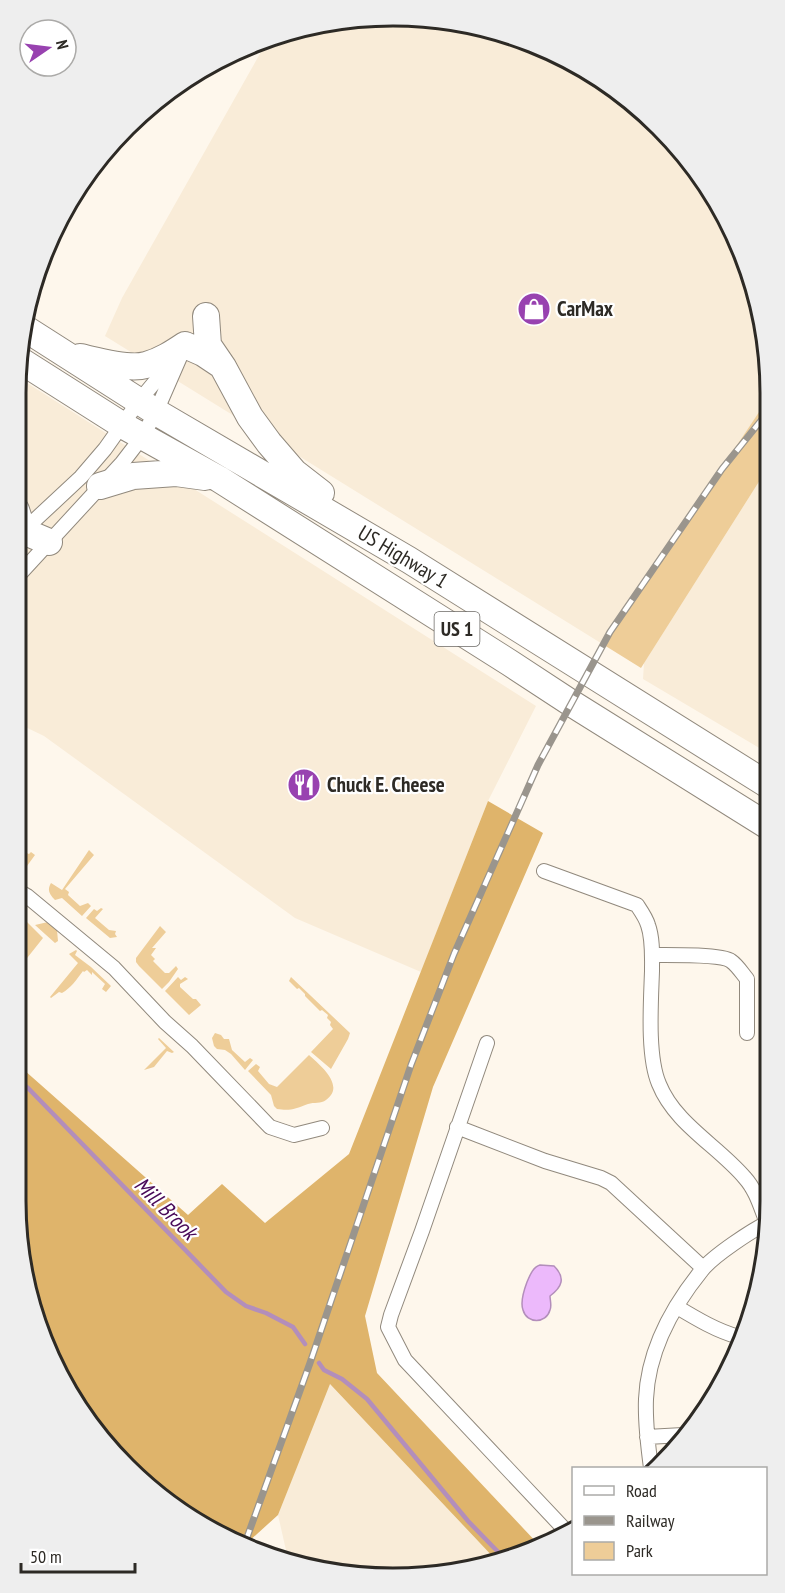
<svg xmlns="http://www.w3.org/2000/svg" width="785" height="1593" font-family="'PT Sans Narrow',sans-serif">
  <style>
    .built { fill: #f9ecd8 }
    .green { fill: #eecd98 }
    .forest { fill: #dfb46b }
    .water { fill: #ecb9fb; stroke: #b38ebb; stroke-width: 1.5 }
    .lines { fill: none; stroke-linecap: round; stroke-linejoin: round }
    .stream { stroke: #b38ebb; stroke-width: 4.5 }
    .street-casing { stroke: #91897d; stroke-width: 16 }
    .highway-casing { stroke: #91897d; stroke-width: 28 }
    .street { stroke: #fff; stroke-width: 14 }
    .highway { stroke: #fff; stroke-width: 26 }
    .rail-casing { stroke: #9a958d; stroke-width: 7 }
    .rail { stroke: #fff; stroke-width: 4.5; stroke-dasharray: 14; stroke-linecap: butt }
    .labels { text-anchor: middle; stroke-width: 4.5; stroke-linejoin: round; paint-order: stroke }
    .shield { fill: #fff; stroke: #6c6a66; stroke-width: 1.5 }
    .shield-label { font-size: 20px; font-weight: bold; fill: #2d2a25 }
    .poi-label { font-size: 21px; font-weight: bold; fill: #2d2a25; stroke: #fff; text-anchor: start }
    .street-label { font-size: 21px; fill: #2d2a25; stroke: #fff }
    .water-label { font-size: 22px; font-style: italic; fill: #480958; stroke: #fff }
    .rim { fill: none; stroke: #2d2a25; stroke-width: 3 }
  </style>
  <rect width="100%" height="100%" fill="#fef7ec"/>
  <path class="built" d="M 417,16 L 559,54 L 641,108 L 706,182 L 741,248 L 767,344 L 767,400 L 604,645 L 105,336 L 122,298 L 270,36 Z
    M 16,376 L 536,706 L 488,801 L 421,972 L 295,918 L 44,736 L 15,722 Z
    M 767,469 L 768,753 L 643,679 L 644,663 Z
    M 329,1383 L 495,1559 L 441,1575 L 319,1571 L 288,1559 L 278,1515 Z"/>
  <path class="green" d="M 767,400 L 767,469 L 641,668 L 604,645 Z
    M 15,850 L 23,854 L 24,852 L 29,854 L 31,852 L 35,855 L 27,866 L 23,865 L 19,867 L 15,865 Z
    M 89,850 L 94,855 L 65,889 L 69,892 L 68,895 L 80,906 L 88,903 L 91,906 L 82,916 L 62,898 L 55,900 C 49,894 47,890 51,883 L 62,890 Z
    M 101,908 L 103,909 L 95,918 L 109,930 L 116,931 L 115,934 L 117,937 L 110,938 L 86,918 L 94,909 L 97,911 Z
    M 26,921 L 43,938 L 16,972 L 15,938 Z
    M 48,922 L 57,930 L 58,941 L 55,943 L 35,925 Z
    M 160,926 L 166,932 L 152,948 L 156,948 L 151,955 L 155,959 L 153,961 L 165,973 L 169,973 L 176,966 L 178,969 L 169,982 L 162,989 L 139,966 L 136,962 L 136,958 Z
    M 76,950 L 77,951 L 75,955 L 91,967 L 111,986 L 106,992 L 102,989 L 105,984 L 92,972 L 92,975 L 87,970 L 84,972 L 83,971 C 77,979 71,988 62,993 L 59,992 L 51,998 L 50,997 L 78,963 L 69,954 Z
    M 178,977 L 181,980 L 185,977 L 188,979 L 180,984 L 180,987 L 193,999 L 196,999 L 201,1005 L 189,1015 L 165,991 Z
    M 291,977 L 350,1033 L 348,1039 L 331,1069 L 311,1052 L 333,1029 L 330,1025 L 331,1022 L 327,1018 L 328,1015 L 322,1010 L 320,1011 L 305,996 L 305,994 L 299,988 L 297,989 L 289,981 Z
    M 215,1033 L 221,1035 L 224,1039 L 229,1039 L 232,1050 L 245,1062 L 250,1058 L 253,1060 L 245,1070 L 231,1054 L 225,1050 L 217,1049 L 214,1046 L 212,1038 Z
    M 159,1038 L 174,1052 L 172,1053 L 167,1051 L 154,1067 L 144,1070 L 166,1048 L 158,1039 Z
    M 309,1055 C 320,1065 346,1086 326,1100 C 321,1104 314,1102 308,1104 C 295,1109 290,1111 277,1109 L 274,1106 L 271,1095 L 248,1071 L 256,1064 L 260,1067 L 258,1071 L 269,1084 L 277,1087 Z"/>
  <path class="forest" d="M 488,801 L 543,833 L 433,1087 L 365,1316 L 377,1373 L 539,1545 L 495,1559 L 330,1384 L 278,1515 L 247,1543 L 203,1527 L 93,1431 L 35,1322 L 15,1200 L 15,1062 L 188,1215 L 222,1184 L 265,1223 L 349,1154 Z"/>
  <path class="water" d="M 540,1265 L 554,1266 C 566,1278 562,1287 550,1296 C 550,1300 552,1306 550,1310 C 546,1324 527,1324 523,1310 C 520,1302 524,1290 527,1282 C 530,1275 533,1267 540,1265 Z"/>
  <g class="lines">
    <path class="stream" d="M 15,1078 L 28,1088 L 226,1292 L 246,1306 L 266,1313 L 293,1327 L 305,1344
      M 319,1363 L 324,1370 L 342,1379 L 367,1399 L 468,1521 L 502,1556"/>
    <g class="street-casing">
      <path id="street" d="M 21,533 L 81,477 L 105,449 L 139,401 L 174,359
        M 16,578 L 122,463 L 142,437 L 156,412 L 183,350
        M 544,871 L 637,905 C 641,911 646,918 648,925 C 653,939 652,956 652,971 C 651,1002 647,1056 659,1084 C 675,1124 718,1146 745,1178 C 756,1190 761,1208 767,1223
        M 15,889 L 27,896 L 114,968 L 165,1022 L 192,1046 L 270,1127 L 294,1135 L 322,1128
        M 652,955 C 666,955 722,954 731,961 C 737,965 742,973 747,979 L 747,1033
        M 487,1043 L 422,1231 L 391,1315 L 388,1327 L 405,1360 L 568,1533
        M 457,1127 L 545,1161 L 601,1178 L 611,1183 L 703,1268
        M 677,1307 C 697,1319 717,1331 739,1337
        M 647,1437 L 683,1435
        M 651,1468 C 648,1446 645,1423 646,1399 C 648,1352 672,1307 702,1270 C 713,1256 752,1230 769,1222"/>
    </g>
    <g class="highway-casing">
      <path id="highway" d="M 206,316 L 208,345 L 223,367 L 250,417 L 269,443 L 294,472 L 321,493
        M 26,329 L 156,412 L 409,560 L 768,785
        M 80,357 C 98,361 129,370 146,365 C 161,361 173,353 185,345 L 203,353 L 221,365
        M 18,359 L 122,425 L 219,479 L 510,663 L 571,703 L 768,826
        M 100,486 L 133,476 L 176,473 L 205,477
        M 16,510 L 23,531 L 49,542"/>
    </g>
    <use href="#street" class="street"/>
    <use href="#highway" class="highway"/>
    <g class="rail-casing">
      <path id="rail" d="M 245,1543 L 310,1363 L 411,1065 L 454,954 L 538,765 L 610,632 L 722,469 L 767,413"/>
    </g>
    <use href="#rail" class="rail"/>
  </g>
  <defs>
    <g id="shop-disc" transform="scale(1.725)"><circle r="9.5" fill="#9842b0" stroke="#fff"/><path d="M-5-2.5h2.3a2.7 3.5 0 0 1 5.4 0H5L5.5 6h-11ZM-1.5-2.5h3a1.5 2.3 0 0 0-3 0Z" fill="#fff"/></g>
    <g id="restaurant-disc" transform="scale(1.725)"><circle r="9.5" fill="#9842b0" stroke="#fff"/><path d="M-5-6h1v4h1v-4h1v4h1v-4h1v5L-1.5 .5V6h-2V.5L-5-1ZM5-6V6H3V1.5H1.5Q1.5-4 5-6Z" fill="#fff"/></g>
  </defs>
  <g fill-rule="evenodd">
    <use href="#shop-disc" x="534" y="309"/>
    <use href="#restaurant-disc" x="304" y="785"/>
  </g>
  <g class="labels">
    <rect class="shield" x="434.5" y="612" width="45" height="34" rx="4.5"/>
    <g class="shield-label">
      <text x="457" y="636">US 1</text>
    </g>
    <g class="poi-label">
      <text x="557" y="316">CarMax</text>
      <text x="327" y="792">Chuck E. Cheese</text>
    </g>
    <g class="street-label">
      <text transform="translate(403 557) rotate(31)" y="7">US Highway 1</text>
    </g>
    <g class="water-label">
      <text transform="translate(166 1208) rotate(45)" y="8">Mill Brook</text>
    </g>
  </g>
  <path d="M0 0H785V1593H0ZM393 26H393A367 367 0 0 1 760 393V1201A367 367 0 0 1 393 1568H393A367 367 0 0 1 26 1201V393A367 367 0 0 1 393 26Z" fill="#eee" fill-rule="evenodd"/>
  <path class="rim" d="M393 26H393A367 367 0 0 1 760 393V1201A367 367 0 0 1 393 1568H393A367 367 0 0 1 26 1201V393A367 367 0 0 1 393 26Z"/>
  <rect x="572" y="1467" width="195" height="108" fill="#ffffff" stroke="#abaaa8" stroke-width="1.5"/>
  <rect x="584" y="1486" width="30" height="9" fill="#ffffff" stroke="#abaaa8" stroke-width="1.5"/>
  <text x="626" y="1497" font-size="18" fill="#2d2a25">Road</text>
  <rect x="584" y="1516" width="30" height="9" fill="#9a958d" stroke="#abaaa8" stroke-width="1.5"/>
  <text x="626" y="1527" font-size="18" fill="#2d2a25">Railway</text>
  <rect x="584" y="1542" width="30" height="18" fill="#eecd98" stroke="#abaaa8" stroke-width="1.5"/>
  <text x="626" y="1557" font-size="18" fill="#2d2a25">Park</text>
  <g transform="translate(48 48) rotate(76)"><circle r="28" fill="#ffffff" stroke="#abaaa8" stroke-width="1.5"/>
  <path d="M0-4.5L10 22L0 15L-10 22Z" fill="#9842b0"/>
  <text y="-9" font-size="16" font-weight="bold" text-anchor="middle" fill="#2d2a25">N</text>
  </g>
  <path d="M21 1563v9h114v-9" fill="none" stroke="#2d2a25" stroke-width="3"/>
  <text x="30" y="1563" font-size="18" fill="#2d2a25" stroke="#ffffff" stroke-width="4.5" paint-order="stroke">50 m</text>
</svg>
